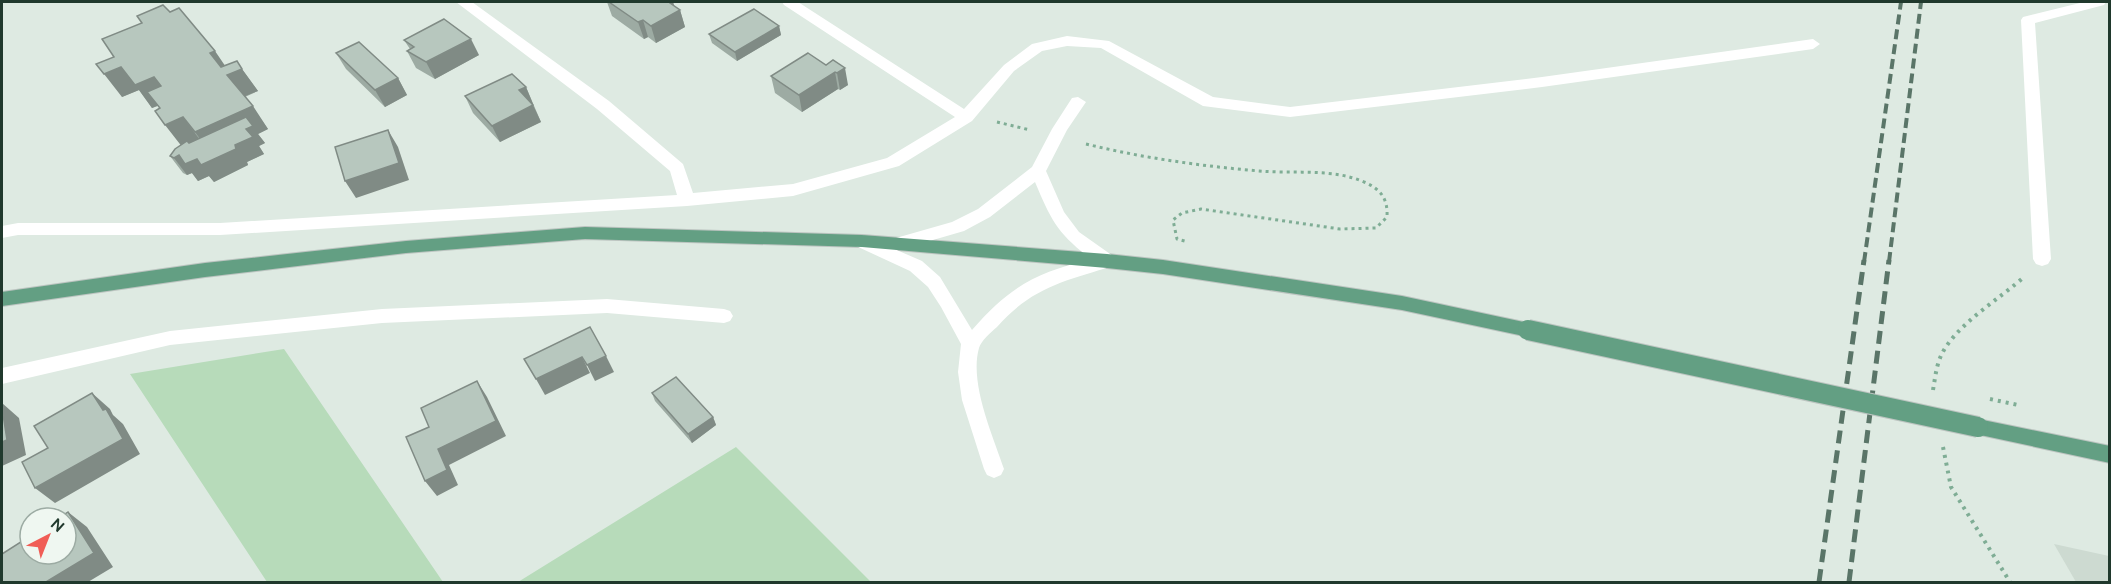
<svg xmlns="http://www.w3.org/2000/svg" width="2111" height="584" font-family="Ubuntu,sans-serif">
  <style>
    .built { fill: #cddad1 }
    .green { fill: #b7dbba }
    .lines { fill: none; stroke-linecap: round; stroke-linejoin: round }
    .major-casing { stroke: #bcc4c0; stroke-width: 2 }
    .path-far1 { stroke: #7fad95; stroke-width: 3; stroke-dasharray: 3 4; stroke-linecap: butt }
    .path { stroke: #7fad95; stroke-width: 4; stroke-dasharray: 3 5; stroke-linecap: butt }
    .minor { fill: #fff; fill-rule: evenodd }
    .major { fill: #639f83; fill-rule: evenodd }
    .rail-far1 { stroke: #5a7568; stroke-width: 4; stroke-dasharray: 10 5; stroke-linecap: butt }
    .rail { stroke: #5a7568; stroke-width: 5; stroke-dasharray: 13 7; stroke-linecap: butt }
    .major-bridge-casing { stroke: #bcc4c0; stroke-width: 22; stroke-linecap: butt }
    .major-bridge { stroke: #639f83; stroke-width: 20 }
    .wall { fill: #9daba3 }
    .shaded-wall { fill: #808b85 }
    .building { fill: #b7c7be; stroke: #808b85; stroke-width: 1.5 }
  </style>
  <rect width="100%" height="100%" fill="#deeae2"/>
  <path class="built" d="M 2054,544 L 2109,556 L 2109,582 L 2076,582 Z"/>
  <path class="green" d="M 284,349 L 443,582 L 267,582 L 130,374 Z
    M 736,447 L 871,582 L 518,582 Z"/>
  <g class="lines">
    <g class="major-casing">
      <path id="major" d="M 585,227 L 862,235 L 1107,254 L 1163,260 L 1402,296 L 1528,323 L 1535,325 L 1537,330 L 1535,335 L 1528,337 L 1402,310 L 1163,274 L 1107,268 L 862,247 L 585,239 L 406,253 L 205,277 L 2,306 L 2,292 L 205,263 L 406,241 Z
        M 1978,419 L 2110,446 L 2110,463 L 1971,433 L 1968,427 L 1971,421 Z"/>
    </g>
    <path class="path-far1" d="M 997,122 L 1030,130
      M 1086,144 C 1143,158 1201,166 1259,171 C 1293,174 1333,168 1364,182 C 1381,189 1388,199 1387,217 L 1376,228 L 1340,229 L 1201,209 L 1182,213 L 1173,220 L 1177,239 L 1188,242"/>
    <path class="path" d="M 1933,390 C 1935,379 1936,368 1940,358 C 1953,326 2000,299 2025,276
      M 1990,399 L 2018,405
      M 1943,447 L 1951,487 L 2010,582"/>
    <path class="minor" d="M 456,2 L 472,2 L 609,101 L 683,164 L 693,193 L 793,184 L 887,158 L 955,117 L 784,5 L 782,2 L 798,2 L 964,109 L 1004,65 L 1032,44 L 1067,36 L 1109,41 L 1213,97 L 1290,107 L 1542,77 L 1813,39 L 1820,44 L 1813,49 L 1542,87 L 1290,117 L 1203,106 L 1101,48 L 1067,46 L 1042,51 L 1014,71 L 972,121 L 899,166 L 793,196 L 687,206 L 220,235 L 18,235 L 2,238 L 2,226 L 18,223 L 220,223 L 677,195 L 670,171 L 597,109 Z
      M 2084,2 L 2106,2 L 2104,5 L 2035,23 L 2051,259 L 2048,264 L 2042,266 L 2036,264 L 2033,259 L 2021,20 L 2023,17 Z
      M 1078,97 L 1086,102 L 1067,130 L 1046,171 L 1064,212 L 1079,232 L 1113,256 L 1116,261 L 1113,266 C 1065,281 1032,287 997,327 C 991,332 981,341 979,348 C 969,383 993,436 1004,469 L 1001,475 L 994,478 L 987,475 L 984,469 L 962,400 L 958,372 L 961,344 L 941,307 L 928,287 L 910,271 L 856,246 L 853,241 L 856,236 L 862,235 L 922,261 L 940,277 L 972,330 C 1010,286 1036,273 1091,259 C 1057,233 1051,220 1035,182 L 990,217 L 964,231 L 902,249 L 896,248 L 893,243 L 896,238 L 952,222 L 978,209 L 1032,167 L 1052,129 L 1072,98 Z
      M 607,299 L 724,309 L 730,311 L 733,316 L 730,321 L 724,323 L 607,313 L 382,323 L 170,345 L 2,384 L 2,368 L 170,331 L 382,309 Z"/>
    <use href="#major" class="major"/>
    <path class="rail-far1" d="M 1864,262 L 1901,2
      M 1889,262 L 1921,2"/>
    <path class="rail" d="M 1819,582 L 1864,260
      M 1849,582 L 1889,260"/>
    <g class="major-bridge-casing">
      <path id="major-bridge" d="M 1528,330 L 1978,427"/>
    </g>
    <use href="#major-bridge" class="major-bridge"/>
  </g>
  <path class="wall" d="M 607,2 L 673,2 L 674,6 L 680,10 L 685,27 L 656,43 L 648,37 L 644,39 L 612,16 Z
    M 779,26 L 781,35 L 737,61 L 712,43 L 709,34 Z
    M 404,40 L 479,55 L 435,79 L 416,68 L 407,51 L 410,49 Z
    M 336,53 L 398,78 L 407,95 L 385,107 L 346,69 Z
    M 114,57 L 225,65 L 242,69 L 258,91 L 245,97 L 268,129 L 258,134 L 265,143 L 259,146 L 264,154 L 247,162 L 248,165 L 214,182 L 209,176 L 198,181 L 192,173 L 187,175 L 183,173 L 170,156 L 181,145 L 158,106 L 152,108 L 139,90 L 122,97 Z
    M 833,60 L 848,85 L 840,90 L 838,89 L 802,112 L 775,93 L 771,76 L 826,65 Z
    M 526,87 L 541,122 L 500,142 L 473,113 L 465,96 Z
    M 652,393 L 713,417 L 716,425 L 692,443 L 655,401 Z"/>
  <path class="shaded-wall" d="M 673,2 L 676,12 L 680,10 L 685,27 L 656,43 L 651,26 L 670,3 Z
    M 643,20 L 648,37 L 644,39 L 638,22 Z
    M 779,26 L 781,35 L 737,61 L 735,52 Z
    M 471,39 L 479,55 L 435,79 L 426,62 Z
    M 215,51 L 230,73 L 242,69 L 258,91 L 243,97 L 210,53 Z
    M 121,67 L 154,77 L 171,100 L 152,108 L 139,90 L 122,97 L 104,74 Z
    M 845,68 L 848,85 L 840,90 L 837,73 Z
    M 835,72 L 838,89 L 802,112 L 799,95 Z
    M 398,78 L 407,95 L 385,107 L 375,90 Z
    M 526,87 L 533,104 L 526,107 L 519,90 Z
    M 533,105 L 541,122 L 500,142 L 492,126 Z
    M 253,106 L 268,129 L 258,134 L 265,143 L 259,146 L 264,154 L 247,162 L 248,165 L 214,182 L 209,176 L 198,181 L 192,173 L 187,175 L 174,158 L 179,155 L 212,155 L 195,132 Z
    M 183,117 L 200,140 L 183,148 L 165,125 Z
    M 388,130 L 398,147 L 409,180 L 356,198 L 345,181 Z
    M 606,356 L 614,372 L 595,381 L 587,365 Z
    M 582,357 L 590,373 L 545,395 L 536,379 Z
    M 477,381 L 487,397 L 506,436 L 449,465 L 458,485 L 437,496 L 425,481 L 438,449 Z
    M 92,393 L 110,409 L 113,415 L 123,424 L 140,454 L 55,503 L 35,488 L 103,410 Z
    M 2,403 L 19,418 L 26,455 L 2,466 Z
    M 713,417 L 716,425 L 692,443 L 688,434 Z
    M 68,512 L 87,527 L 113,567 L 88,582 L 46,582 Z"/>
  <path class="building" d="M 609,2 L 673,2 L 670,3 L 680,10 L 651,26 L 643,20 L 638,22 Z
    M 163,5 L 170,12 L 179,8 L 215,51 L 210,53 L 221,67 L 237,61 L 242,69 L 227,75 L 253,106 L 195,132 L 183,117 L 165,125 L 155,111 L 160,108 L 147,92 L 161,86 L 154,77 L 135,85 L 121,67 L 104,74 L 96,64 L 114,57 L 102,39 L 142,23 L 137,16 Z
    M 754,9 L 779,26 L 735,52 L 709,34 Z
    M 444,19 L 471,39 L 426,62 L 407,51 L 414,47 L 404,40 Z
    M 359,42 L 398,78 L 375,90 L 336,53 Z
    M 808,53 L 826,65 L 833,60 L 845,68 L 837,73 L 835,72 L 799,95 L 771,76 Z
    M 512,74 L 526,87 L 519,90 L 533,105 L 492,126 L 465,96 Z
    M 246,117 L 253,126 L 246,129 L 253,137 L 235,145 L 236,149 L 201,165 L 197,159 L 185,164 L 179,155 L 174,158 L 170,156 L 175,149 L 187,141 L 189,143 Z
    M 388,130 L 399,163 L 345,181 L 335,147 Z
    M 590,327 L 606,356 L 587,365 L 582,357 L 536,379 L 524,359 Z
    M 676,377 L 713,417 L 688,434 L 652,393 Z
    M 477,381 L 496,421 L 438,449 L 447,470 L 425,481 L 406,437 L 429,427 L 421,408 Z
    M 92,393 L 103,410 L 106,409 L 123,439 L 35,488 L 22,462 L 48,448 L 34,426 Z
    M 2,408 L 7,440 L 2,442 Z
    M 68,512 L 94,553 L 46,582 L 2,582 L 2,554 L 30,536 L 30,554 L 66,554 L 66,518 L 59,518 Z"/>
  <rect width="2111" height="584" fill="none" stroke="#20392d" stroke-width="6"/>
  <g transform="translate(48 536) rotate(42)"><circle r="28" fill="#eff7f1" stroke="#9caba3" stroke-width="1.5"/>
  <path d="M0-4.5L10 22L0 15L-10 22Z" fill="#f05d56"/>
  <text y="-9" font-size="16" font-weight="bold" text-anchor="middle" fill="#20392d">N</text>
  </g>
</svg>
